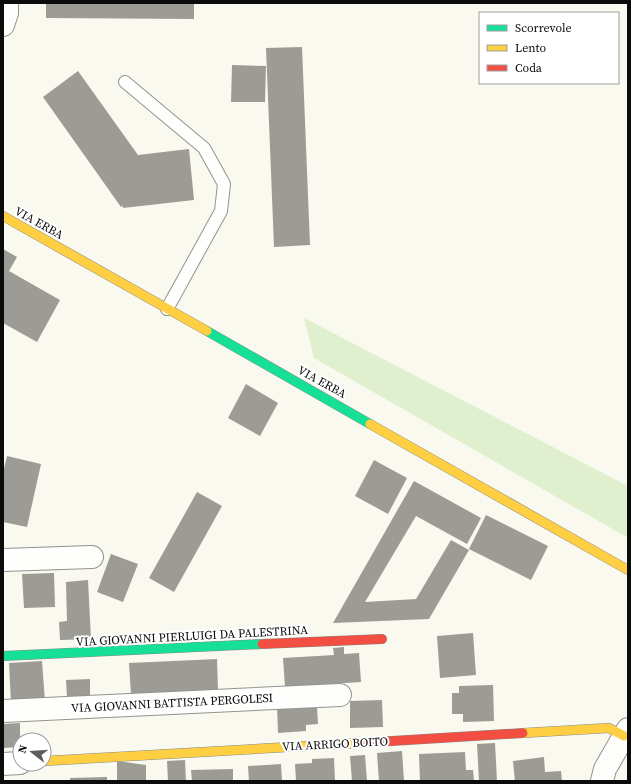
<svg xmlns="http://www.w3.org/2000/svg" width="631" height="784" font-family="'Source Serif 4',serif">
  <style>
    .green { fill: #e0f0cf }
    .building { fill: #9c9b95 }
    .lines { fill: none; stroke-linecap: round; stroke-linejoin: round }
    .lane-casing { stroke: #93928e; stroke-width: 14 }
    .street-casing { stroke: #93928e; stroke-width: 24 }
    .fast-casing { stroke: #898984; stroke-width: 10 }
    .slow-casing { stroke: #898984; stroke-width: 10 }
    .jam-casing { stroke: #898984; stroke-width: 10 }
    .lane { stroke: #fefefd; stroke-width: 12 }
    .street { stroke: #fefefd; stroke-width: 22 }
    .fast { stroke: #16e098; stroke-width: 9 }
    .slow { stroke: #ffcf43; stroke-width: 9 }
    .jam { stroke: #f24e42; stroke-width: 9 }
    .labels { text-anchor: middle; stroke-width: 4; stroke-linejoin: round; paint-order: stroke }
    .street-label { font-size: 12px; fill: #0b0b0b; stroke: #fff }
  </style>
  <rect width="100%" height="100%" fill="#faf9ef"/>
  <path class="green" d="M 304,318 L 628,486 L 628,538 L 314,358 Z"/>
  <path class="building" d="M 46,3 L 194,3 L 194,19 L 46,18 Z
    M 302,47 L 310,245 L 274,247 L 266,48 Z
    M 232,65 L 266,66 L 265,102 L 231,102 Z
    M 78,71 L 138,155 L 189,149 L 194,200 L 123,208 L 123,206 L 121,207 L 43,97 Z
    M 3,249 L 17,257 L 9,271 L 60,300 L 37,342 L 3,323 Z
    M 246,384 L 278,403 L 260,436 L 228,418 Z
    M 7,456 L 41,464 L 27,527 L 3,522 L 3,473 Z
    M 374,460 L 407,478 L 388,514 L 355,496 Z
    M 414,481 L 481,518 L 467,544 L 416,516 L 365,602 L 416,599 L 451,540 L 469,550 L 429,619 L 333,623 Z
    M 197,492 L 222,506 L 174,592 L 149,578 Z
    M 486,515 L 548,546 L 531,580 L 469,549 Z
    M 111,554 L 138,564 L 123,602 L 97,592 Z
    M 54,573 L 55,607 L 24,608 L 22,574 Z
    M 88,580 L 91,639 L 60,640 L 59,622 L 67,621 L 66,582 Z
    M 473,633 L 476,675 L 440,678 L 437,636 Z
    M 344,647 L 344,654 L 359,653 L 361,682 L 285,687 L 283,658 L 334,655 L 333,648 Z
    M 217,659 L 218,690 L 131,694 L 129,663 Z
    M 42,661 L 45,701 L 11,703 L 9,663 Z
    M 90,679 L 90,697 L 67,697 L 66,680 Z
    M 493,685 L 494,721 L 463,722 L 463,714 L 452,714 L 452,693 L 459,693 L 459,686 Z
    M 382,700 L 383,727 L 350,728 L 350,701 Z
    M 277,706 L 317,707 L 318,724 L 306,725 L 306,731 L 278,733 Z
    M 20,723 L 20,747 L 3,748 L 3,724 Z
    M 495,743 L 497,781 L 479,781 L 477,744 Z
    M 402,751 L 404,781 L 379,781 L 377,753 Z
    M 465,752 L 466,770 L 473,770 L 474,781 L 420,781 L 419,754 Z
    M 365,755 L 367,781 L 352,781 L 350,756 Z
    M 544,757 L 545,772 L 561,771 L 562,781 L 515,781 L 513,761 Z
    M 334,758 L 335,781 L 296,781 L 295,764 L 312,763 L 312,759 Z
    M 185,760 L 186,781 L 168,781 L 167,761 Z
    M 117,761 L 146,765 L 146,781 L 117,781 Z
    M 281,764 L 282,781 L 249,781 L 248,766 Z
    M 233,769 L 233,781 L 192,781 L 191,770 Z
    M 107,777 L 107,781 L 70,781 L 70,778 Z"/>
  <g class="lines">
    <g class="lane-casing">
      <path id="lane" d="M 125,82 L 204,148 L 224,184 L 221,211 L 167,309"/>
    </g>
    <g class="street-casing">
      <path id="street" d="M 3,25 L 7,13 L 7,3
        M 3,560 L 92,557
        M 3,711 L 340,695
        M 3,764 L 20,763
        M 602,781 L 605,769 L 628,729"/>
    </g>
    <g class="fast-casing">
      <path id="fast" d="M 207,331 L 370,424
        M 3,656 L 262,644"/>
    </g>
    <g class="slow-casing">
      <path id="slow" d="M 3,216 L 207,331
        M 370,424 L 628,570
        M 523,733 L 609,728 L 624,736
        M 44,761 L 359,743"/>
    </g>
    <g class="jam-casing">
      <path id="jam" d="M 262,644 L 382,639
        M 359,743 L 523,733"/>
    </g>
    <use href="#lane" class="lane"/>
    <use href="#street" class="street"/>
    <use href="#fast" class="fast"/>
    <use href="#slow" class="slow"/>
    <use href="#jam" class="jam"/>
  </g>
  <g class="labels">
    <g class="street-label">
      <text transform="translate(39 223) rotate(29)" y="4">VIA ERBA</text>
      <text transform="translate(322 382) rotate(29)" y="4">VIA ERBA</text>
      <text transform="translate(192 636) rotate(-3)" y="4">VIA GIOVANNI PIERLUIGI DA PALESTRINA</text>
      <text transform="translate(172 703) rotate(-3)" y="4">VIA GIOVANNI BATTISTA PERGOLESI</text>
      <text transform="translate(335 744) rotate(-3)" y="4">VIA ARRIGO BOITO</text>
    </g>
  </g>
  <rect width="631" height="784" fill="none" stroke="#0b0b0b" stroke-width="8"/>
  <rect x="479" y="12" width="140" height="72" fill="#ffffff" stroke="#9d9d9d"/>
  <rect x="487" y="25" width="20" height="6" fill="#16e098" stroke="#9d9d9d"/>
  <text x="515" y="32" font-size="12" fill="#0b0b0b">Scorrevole</text>
  <rect x="487" y="45" width="20" height="6" fill="#ffcf43" stroke="#9d9d9d"/>
  <text x="515" y="52" font-size="12" fill="#0b0b0b">Lento</text>
  <rect x="487" y="65" width="20" height="6" fill="#f24e42" stroke="#9d9d9d"/>
  <text x="515" y="72" font-size="12" fill="#0b0b0b">Coda</text>
  <g transform="translate(32 752) rotate(287)"><circle r="19" fill="#ffffff" stroke="#9d9d9d"/>
  <path d="M0-3L7 15L0 10L-7 15Z" fill="#5f5e5b"/>
  <text y="-6" font-size="11" font-weight="bold" text-anchor="middle" fill="#0b0b0b">N</text>
  </g>
</svg>
